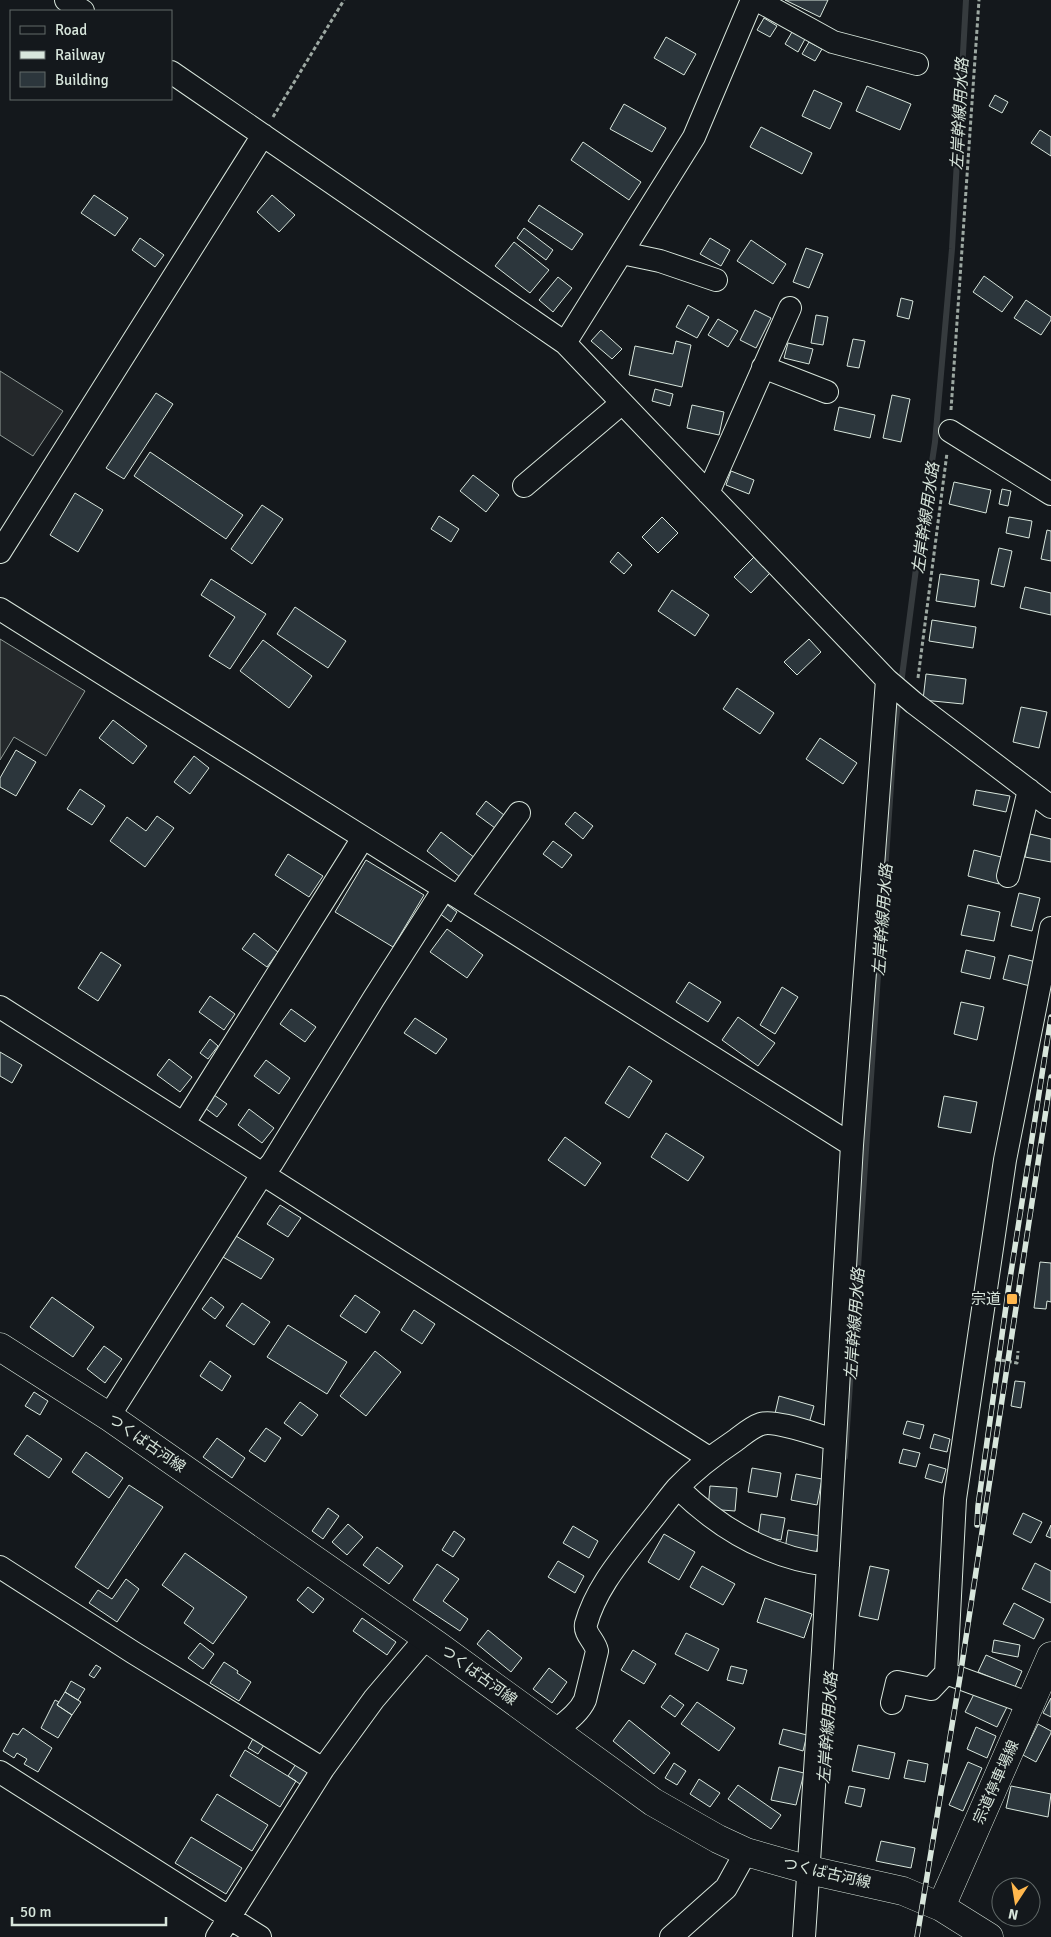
<svg xmlns="http://www.w3.org/2000/svg" width="1051" height="1937" font-family="Signika,'Noto Sans JP',sans-serif">
  <style>
    .parking { fill: #24282b; stroke: #939e99 }
    .lines { fill: none; stroke-linecap: round; stroke-linejoin: round }
    .stream { stroke: #363b3e; stroke-width: 6 }
    .building { fill: #2c363c; stroke: #d8e6dc }
    .minor-casing { stroke: #d8e6dc; stroke-width: 24 }
    .major-casing { stroke: #d8e6dc; stroke-width: 29 }
    .path { stroke: #9da8a2; stroke-width: 3; stroke-dasharray: 4 2.5; stroke-linecap: butt }
    .minor { stroke: #14181c; stroke-width: 22 }
    .major { stroke: #14181c; stroke-width: 28 }
    .rail-casing { stroke: #d8e6dc; stroke-width: 5.5 }
    .rail { stroke: #14181c; stroke-width: 4; stroke-dasharray: 11; stroke-linecap: butt }
    .poi-dot { fill: #ffb74d; stroke: #14181c; stroke-width: 2 }
    .labels { text-anchor: middle; stroke-width: 4; stroke-linejoin: round; paint-order: stroke }
    .poi-label { font-size: 15px; fill: #d8e6dc; stroke: #14181c; text-anchor: end }
    .street-label { font-size: 15px; fill: #d8e6dc; stroke: #14181c }
    .water-label { font-size: 16px; font-style: italic; fill: #d8e6dc; stroke: #14181c }
  </style>
  <rect width="100%" height="100%" fill="#14181c"/>
  <path class="parking" d="M 0,371 L 63,411 L 33,456 L 0,435 Z
    M 0,639 L 85,691 L 46,756 L 14,737 L 0,760 Z"/>
  <g class="lines">
    <path class="stream" d="M 901,684 L 917,561 L 935,442 L 952,249 L 966,0
      M 845,1457 L 895,727 L 899,697"/>
  </g>
  <path class="building" d="M 785,0 L 828,0 L 820,17 Z
    M 764,18 L 777,26 L 770,37 L 757,30 Z
    M 792,32 L 805,39 L 798,52 L 785,44 Z
    M 666,37 L 696,54 L 684,75 L 654,58 Z
    M 809,42 L 822,49 L 815,61 L 802,54 Z
    M 867,86 L 911,104 L 900,130 L 856,111 Z
    M 814,90 L 842,103 L 830,129 L 802,116 Z
    M 995,95 L 1008,102 L 1002,113 L 989,106 Z
    M 624,104 L 666,128 L 652,152 L 610,129 Z
    M 761,127 L 812,153 L 802,174 L 750,147 Z
    M 1040,130 L 1051,137 L 1051,156 L 1031,143 Z
    M 583,142 L 641,182 L 629,200 L 571,160 Z
    M 94,195 L 128,218 L 115,236 L 81,213 Z
    M 272,195 L 295,215 L 279,232 L 257,212 Z
    M 539,205 L 583,234 L 572,250 L 528,221 Z
    M 524,228 L 553,250 L 546,260 L 517,238 Z
    M 140,238 L 164,255 L 155,267 L 132,250 Z
    M 710,238 L 730,250 L 721,266 L 700,254 Z
    M 751,240 L 786,264 L 773,284 L 737,261 Z
    M 514,242 L 549,270 L 530,293 L 495,266 Z
    M 806,248 L 823,254 L 809,288 L 793,282 Z
    M 984,276 L 1013,297 L 1002,312 L 973,292 Z
    M 558,277 L 572,288 L 553,312 L 539,300 Z
    M 901,298 L 913,301 L 909,319 L 897,316 Z
    M 1026,300 L 1051,317 L 1051,320 L 1041,335 L 1014,318 Z
    M 688,305 L 709,317 L 697,338 L 676,327 Z
    M 755,310 L 771,318 L 756,348 L 740,340 Z
    M 816,315 L 828,317 L 823,345 L 811,343 Z
    M 718,319 L 738,331 L 728,347 L 708,335 Z
    M 601,330 L 622,349 L 612,359 L 591,341 Z
    M 853,339 L 865,341 L 859,368 L 847,366 Z
    M 676,341 L 691,345 L 682,387 L 629,375 L 635,346 L 673,354 Z
    M 788,343 L 813,349 L 809,364 L 784,358 Z
    M 655,389 L 673,394 L 670,406 L 652,401 Z
    M 156,393 L 173,404 L 124,479 L 106,468 Z
    M 892,395 L 910,399 L 901,442 L 883,438 Z
    M 692,405 L 724,412 L 719,435 L 687,428 Z
    M 839,407 L 875,415 L 870,438 L 834,430 Z
    M 150,452 L 243,515 L 226,539 L 134,476 Z
    M 731,471 L 754,480 L 749,494 L 726,485 Z
    M 473,475 L 499,495 L 486,512 L 460,491 Z
    M 954,482 L 991,490 L 986,513 L 949,504 Z
    M 1002,489 L 1011,491 L 1008,506 L 999,504 Z
    M 75,493 L 103,510 L 78,552 L 50,535 Z
    M 262,505 L 283,519 L 252,564 L 231,549 Z
    M 439,516 L 459,529 L 451,542 L 431,529 Z
    M 662,517 L 678,533 L 658,553 L 642,537 Z
    M 1009,517 L 1032,521 L 1029,538 L 1006,533 Z
    M 1047,530 L 1051,531 L 1051,561 L 1041,559 Z
    M 999,548 L 1012,551 L 1004,587 L 991,584 Z
    M 618,552 L 632,565 L 624,574 L 610,562 Z
    M 754,557 L 770,573 L 751,593 L 734,577 Z
    M 940,574 L 979,580 L 975,607 L 936,601 Z
    M 211,579 L 266,614 L 230,669 L 209,656 L 235,617 L 201,595 Z
    M 1025,587 L 1051,593 L 1051,615 L 1020,608 Z
    M 672,590 L 709,615 L 695,636 L 658,611 Z
    M 295,607 L 346,641 L 328,668 L 277,634 Z
    M 932,620 L 976,627 L 973,648 L 929,641 Z
    M 809,639 L 821,652 L 797,675 L 784,662 Z
    M 263,640 L 312,676 L 289,708 L 240,671 Z
    M 926,674 L 966,679 L 963,704 L 923,700 Z
    M 737,688 L 774,713 L 760,734 L 723,709 Z
    M 1021,707 L 1047,712 L 1039,748 L 1013,742 Z
    M 113,720 L 147,746 L 133,764 L 99,738 Z
    M 820,738 L 857,763 L 843,784 L 806,759 Z
    M 16,750 L 36,762 L 16,796 L 0,787 L 0,778 Z
    M 194,756 L 209,768 L 190,794 L 174,782 Z
    M 80,789 L 105,806 L 92,825 L 67,809 Z
    M 976,790 L 1010,796 L 1006,812 L 973,805 Z
    M 486,801 L 504,815 L 495,828 L 476,814 Z
    M 575,812 L 593,826 L 583,839 L 565,824 Z
    M 157,816 L 174,828 L 145,867 L 110,841 L 127,817 L 146,831 Z
    M 441,832 L 475,858 L 460,877 L 427,851 Z
    M 1030,834 L 1051,839 L 1051,862 L 1025,857 Z
    M 553,841 L 572,855 L 562,868 L 543,854 Z
    M 974,850 L 1005,858 L 999,884 L 968,876 Z
    M 288,854 L 323,876 L 309,897 L 275,875 Z
    M 366,860 L 424,895 L 393,947 L 335,912 Z
    M 1019,893 L 1040,898 L 1032,931 L 1011,926 Z
    M 445,903 L 457,912 L 451,922 L 439,913 Z
    M 968,905 L 1000,912 L 994,941 L 961,935 Z
    M 447,929 L 483,955 L 467,978 L 430,952 Z
    M 254,933 L 278,952 L 267,967 L 242,949 Z
    M 966,950 L 995,957 L 990,979 L 961,972 Z
    M 101,952 L 121,965 L 98,1001 L 78,988 Z
    M 1009,955 L 1036,962 L 1030,986 L 1003,979 Z
    M 689,982 L 721,1002 L 708,1022 L 676,1002 Z
    M 782,987 L 798,997 L 775,1034 L 760,1025 Z
    M 210,996 L 235,1014 L 224,1030 L 199,1012 Z
    M 961,1002 L 984,1007 L 977,1040 L 954,1034 Z
    M 291,1009 L 316,1027 L 305,1042 L 280,1024 Z
    M 738,1017 L 775,1043 L 758,1066 L 722,1040 Z
    M 415,1018 L 447,1039 L 436,1054 L 404,1033 Z
    M 210,1039 L 218,1046 L 208,1059 L 200,1053 Z
    M 0,1052 L 22,1065 L 12,1083 L 0,1076 Z
    M 169,1059 L 192,1077 L 180,1092 L 157,1075 Z
    M 266,1060 L 290,1078 L 279,1094 L 254,1076 Z
    M 629,1066 L 652,1081 L 629,1118 L 605,1103 Z
    M 214,1095 L 227,1104 L 217,1117 L 205,1108 Z
    M 944,1096 L 977,1102 L 971,1133 L 938,1127 Z
    M 249,1109 L 274,1128 L 262,1143 L 238,1125 Z
    M 666,1133 L 704,1157 L 688,1181 L 651,1157 Z
    M 565,1137 L 601,1163 L 585,1186 L 548,1160 Z
    M 280,1205 L 301,1218 L 288,1237 L 267,1224 Z
    M 236,1236 L 274,1259 L 261,1279 L 223,1257 Z
    M 1040,1262 L 1051,1263 L 1051,1302 L 1047,1301 L 1046,1309 L 1034,1308 Z
    M 355,1295 L 380,1312 L 366,1333 L 340,1316 Z
    M 52,1297 L 94,1327 L 73,1357 L 30,1327 Z
    M 211,1297 L 224,1307 L 215,1319 L 202,1309 Z
    M 242,1303 L 270,1322 L 254,1345 L 226,1326 Z
    M 414,1310 L 435,1324 L 422,1344 L 401,1330 Z
    M 288,1325 L 347,1362 L 327,1394 L 267,1357 Z
    M 104,1346 L 122,1359 L 105,1383 L 87,1369 Z
    M 375,1351 L 401,1372 L 366,1416 L 340,1396 Z
    M 210,1361 L 231,1376 L 222,1391 L 200,1376 Z
    M 1015,1381 L 1025,1382 L 1021,1408 L 1011,1406 Z
    M 34,1392 L 48,1401 L 40,1415 L 25,1406 Z
    M 779,1396 L 814,1406 L 808,1427 L 774,1418 Z
    M 300,1402 L 318,1415 L 302,1436 L 284,1423 Z
    M 907,1421 L 924,1425 L 920,1439 L 903,1434 Z
    M 266,1428 L 281,1438 L 265,1462 L 249,1451 Z
    M 934,1434 L 950,1439 L 947,1452 L 930,1448 Z
    M 27,1435 L 62,1459 L 49,1478 L 14,1454 Z
    M 217,1438 L 245,1458 L 232,1478 L 203,1457 Z
    M 903,1449 L 920,1453 L 916,1467 L 899,1463 Z
    M 86,1452 L 123,1478 L 109,1498 L 72,1472 Z
    M 929,1464 L 946,1469 L 942,1483 L 925,1478 Z
    M 752,1468 L 781,1473 L 777,1497 L 748,1492 Z
    M 796,1474 L 822,1479 L 817,1505 L 791,1500 Z
    M 129,1485 L 163,1507 L 108,1589 L 75,1567 Z
    M 710,1486 L 737,1488 L 735,1511 L 708,1509 Z
    M 328,1508 L 339,1516 L 323,1539 L 312,1531 Z
    M 1023,1513 L 1042,1522 L 1031,1543 L 1013,1534 Z
    M 761,1514 L 785,1518 L 781,1540 L 758,1536 Z
    M 348,1524 L 363,1537 L 347,1555 L 332,1542 Z
    M 1051,1525 L 1051,1538 L 1046,1536 Z
    M 573,1526 L 598,1541 L 589,1558 L 563,1543 Z
    M 788,1530 L 820,1536 L 816,1554 L 785,1549 Z
    M 454,1531 L 465,1539 L 453,1557 L 442,1550 Z
    M 664,1534 L 695,1552 L 679,1580 L 648,1562 Z
    M 377,1547 L 403,1566 L 389,1584 L 363,1565 Z
    M 185,1553 L 247,1597 L 213,1644 L 184,1623 L 194,1608 L 162,1585 Z
    M 558,1561 L 584,1576 L 575,1593 L 548,1577 Z
    M 1035,1563 L 1051,1571 L 1051,1603 L 1022,1589 Z
    M 437,1564 L 459,1579 L 443,1601 L 468,1619 L 460,1631 L 413,1600 Z
    M 702,1566 L 735,1584 L 723,1605 L 690,1587 Z
    M 870,1566 L 889,1570 L 878,1620 L 859,1616 Z
    M 126,1579 L 139,1589 L 117,1622 L 89,1603 L 98,1590 L 112,1599 Z
    M 308,1587 L 324,1599 L 313,1613 L 297,1600 Z
    M 765,1598 L 812,1614 L 804,1638 L 757,1622 Z
    M 1014,1603 L 1044,1619 L 1034,1639 L 1003,1624 Z
    M 362,1618 L 396,1642 L 387,1655 L 353,1631 Z
    M 488,1630 L 522,1658 L 511,1672 L 477,1644 Z
    M 686,1633 L 719,1649 L 708,1671 L 675,1654 Z
    M 994,1640 L 1020,1645 L 1018,1657 L 992,1652 Z
    M 200,1643 L 214,1654 L 203,1669 L 188,1658 Z
    M 633,1650 L 656,1664 L 644,1684 L 621,1670 Z
    M 986,1655 L 1022,1671 L 1015,1687 L 978,1672 Z
    M 224,1662 L 238,1671 L 237,1673 L 251,1682 L 239,1701 L 210,1683 Z
    M 96,1665 L 101,1668 L 94,1678 L 89,1675 Z
    M 731,1666 L 747,1670 L 743,1684 L 727,1680 Z
    M 549,1668 L 567,1682 L 552,1703 L 533,1689 Z
    M 71,1681 L 85,1689 L 78,1700 L 65,1692 Z
    M 976,1690 L 1008,1705 L 997,1727 L 965,1712 Z
    M 65,1692 L 81,1702 L 72,1715 L 57,1705 Z
    M 670,1695 L 684,1705 L 675,1717 L 661,1707 Z
    M 1051,1698 L 1051,1717 L 1043,1713 Z
    M 55,1700 L 59,1702 L 57,1705 L 72,1715 L 58,1738 L 41,1728 Z
    M 697,1702 L 735,1728 L 719,1751 L 681,1724 Z
    M 629,1720 L 670,1753 L 654,1774 L 613,1741 Z
    M 1038,1724 L 1051,1731 L 1051,1733 L 1036,1762 L 1023,1755 Z
    M 976,1727 L 996,1736 L 987,1758 L 967,1749 Z
    M 23,1728 L 52,1748 L 38,1772 L 24,1764 L 27,1759 L 17,1753 L 14,1758 L 3,1751 L 13,1733 L 18,1735 Z
    M 783,1729 L 807,1735 L 803,1751 L 779,1744 Z
    M 255,1735 L 266,1742 L 258,1754 L 248,1748 Z
    M 858,1745 L 895,1753 L 889,1779 L 852,1771 Z
    M 245,1750 L 296,1781 L 280,1807 L 230,1776 Z
    M 908,1760 L 928,1764 L 925,1782 L 904,1778 Z
    M 298,1761 L 310,1769 L 300,1784 L 288,1776 Z
    M 968,1762 L 982,1768 L 963,1811 L 949,1805 Z
    M 674,1763 L 686,1771 L 677,1785 L 665,1778 Z
    M 779,1767 L 804,1773 L 796,1805 L 771,1800 Z
    M 699,1779 L 720,1793 L 710,1807 L 690,1794 Z
    M 738,1785 L 781,1815 L 771,1829 L 728,1799 Z
    M 849,1786 L 865,1789 L 861,1807 L 845,1803 Z
    M 1011,1786 L 1051,1794 L 1048,1817 L 1006,1808 Z
    M 217,1794 L 268,1825 L 252,1851 L 201,1820 Z
    M 191,1837 L 242,1868 L 226,1894 L 175,1863 Z
    M 881,1841 L 915,1848 L 911,1868 L 876,1861 Z"/>
  <g class="lines">
    <g class="minor-casing">
      <path id="minor" d="M 66,0 L 83,11
        M 757,0 L 833,42 L 917,64
        M 171,72 L 565,343 L 887,680 L 914,703 L 1051,807
        M 622,253 L 660,261 L 716,280
        M 565,343 L 694,137 L 752,0
        M 763,367 L 827,392
        M 950,431 L 1051,494
        M 524,486 L 622,403
        M 708,493 L 790,308
        M 0,552 L 263,135
        M 0,609 L 852,1145
        M 1008,876 L 1029,790
        M 458,897 L 519,813
        M 0,1007 L 709,1458
        M 184,1123 L 363,838
        M 109,1416 L 263,1173 L 272,1163 L 374,998 L 444,889
        M 678,1488 C 720,1529 769,1558 828,1565
        M 0,1567 L 134,1653 L 323,1769
        M 946,1673 L 1030,1704
        M 892,1703 L 897,1682 L 931,1689 L 946,1673 L 955,1499 L 1005,1160 L 1051,928
        M 555,1731 C 566,1722 579,1713 585,1700 L 597,1651 C 595,1641 584,1634 586,1624 C 596,1587 624,1556 646,1527 C 657,1514 666,1501 677,1488 C 694,1470 715,1454 736,1440 C 744,1434 752,1427 761,1424 C 775,1419 819,1436 835,1440
        M 0,1772 L 260,1937
        M 217,1937 L 323,1769 L 374,1699 L 426,1638
        M 671,1937 L 726,1888 L 746,1852
        M 804,1937 L 823,1650 L 852,1145 L 887,680"/>
    </g>
    <g class="major-casing">
      <path id="major" d="M 0,1347 L 111,1418 L 437,1645 L 653,1802 L 718,1839 L 746,1852 L 809,1870 L 903,1891 L 941,1907 L 989,1937
        M 941,1907 L 1051,1656"/>
    </g>
    <path class="path" d="M 273,117 L 344,0
      M 951,410 L 979,0
      M 918,678 L 947,453
      M 995,1359 L 1017,1363 L 1018,1351"/>
    <use href="#minor" class="minor"/>
    <use href="#major" class="major"/>
    <g class="rail-casing">
      <path id="rail" d="M 977,1525 L 978,1506 L 1009,1285 L 1051,1017
        M 917,1937 L 960,1677 L 1051,1077"/>
    </g>
    <use href="#rail" class="rail"/>
  </g>
  <rect class="poi-dot" x="1006" y="1293" width="12" height="12" rx="2.5"/>
  <g class="labels">
    <g class="poi-label">
      <text x="1001" y="1304">宗道</text>
    </g>
    <g class="street-label">
      <text transform="translate(147 1443) rotate(35)" y="5">つくば古河線</text>
      <text transform="translate(479 1675) rotate(36)" y="5">つくば古河線</text>
      <text transform="translate(996 1782) rotate(-66)" y="5">宗道停車場線</text>
      <text transform="translate(827 1873) rotate(13)" y="5">つくば古河線</text>
    </g>
    <g class="water-label">
      <text transform="translate(959 114) rotate(-87)" y="6">左岸幹線用水路</text>
      <text transform="translate(925 518) rotate(-82)" y="6">左岸幹線用水路</text>
      <text transform="translate(882 920) rotate(-86)" y="6">左岸幹線用水路</text>
      <text transform="translate(854 1324) rotate(-86)" y="6">左岸幹線用水路</text>
      <text transform="translate(827 1728) rotate(-86)" y="6">左岸幹線用水路</text>
    </g>
  </g>
  <rect x="10" y="10" width="162" height="90" fill="#14181c" stroke="#626a69"/>
  <rect x="20" y="26" width="25" height="8" fill="#14181c" stroke="#626a69"/>
  <text x="55" y="35" font-size="15" fill="#d8e6dc">Road</text>
  <rect x="20" y="51" width="25" height="8" fill="#d8e6dc" stroke="#626a69"/>
  <text x="55" y="60" font-size="15" fill="#d8e6dc">Railway</text>
  <rect x="20" y="72" width="25" height="15" fill="#2c363c" stroke="#626a69"/>
  <text x="55" y="85" font-size="15" fill="#d8e6dc">Building</text>
  <g transform="translate(1016 1902) rotate(192)"><circle r="24" fill="#14181c" stroke="#626a69"/>
  <path d="M0-4L9 19L0 12L-9 19Z" fill="#ffb74d"/>
  <text y="-8" font-size="14" font-weight="bold" text-anchor="middle" fill="#d8e6dc">N</text>
  </g>
  <path d="M12 1917v8h154v-8" fill="none" stroke="#d8e6dc" stroke-width="2.5"/>
  <text x="20" y="1917" font-size="15" fill="#d8e6dc" stroke="#14181c" stroke-width="4" paint-order="stroke">50 m</text>
</svg>
